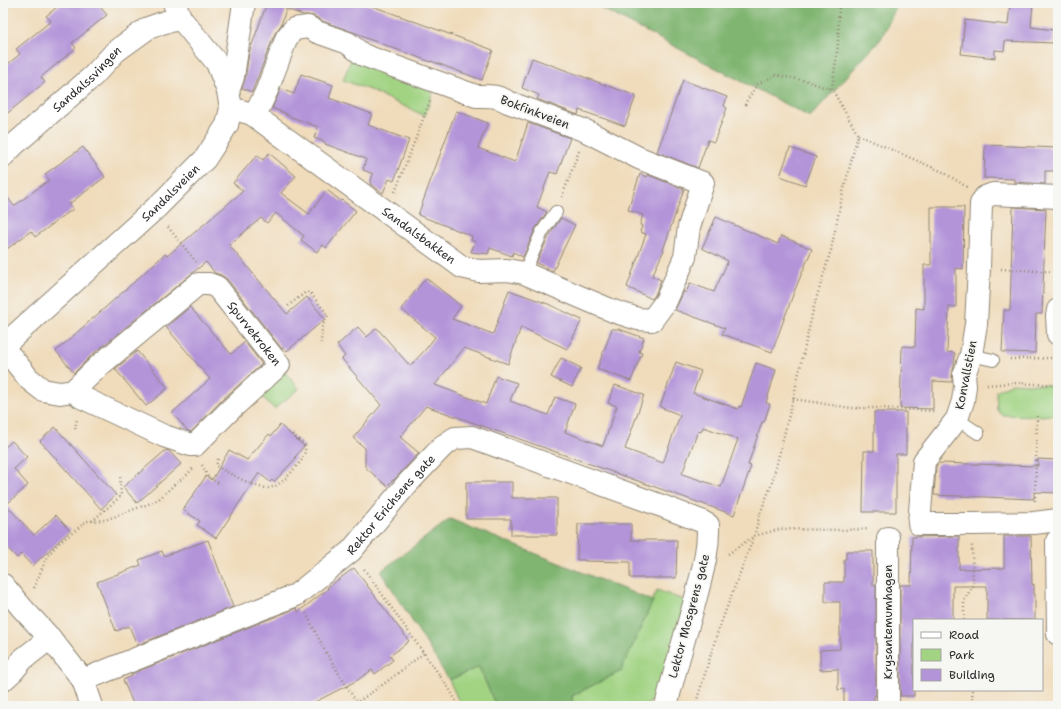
<svg xmlns="http://www.w3.org/2000/svg" width="1061" height="709" font-family="'Shantell Sans',sans-serif">
  <style>
    .green { fill: #a1d383; stroke: #667f57 }
    .forest { fill: #80b571; stroke: #56704e }
    .building { fill: #b394d9; fill-rule: evenodd }
    .lines { fill: none; stroke-linecap: round; stroke-linejoin: round }
    .lane-casing { stroke: #8e8473; stroke-width: 14 }
    .street-casing { stroke: #8e8473; stroke-width: 24 }
    .path { stroke: #8e8473; stroke-width: 2.5; stroke-dasharray: 1 3; stroke-linecap: butt }
    .lane { stroke: #fff; stroke-width: 12 }
    .street { stroke: #fff; stroke-width: 22 }
    .labels { text-anchor: middle; stroke-width: 3.5; stroke-linejoin: round; paint-order: stroke }
    .street-label { font-size: 12px; fill: #2b2b2b; stroke: #f6f6f2 }
  </style>
  <rect width="100%" height="100%" fill="#f6f6f2"/>
  <filter id="ink" filterUnits="userSpaceOnUse"><feTurbulence type="fractalNoise" baseFrequency=".025" numOctaves="2"/><feDisplacementMap in="SourceGraphic" scale="8" xChannelSelector="R" yChannelSelector="G"/><feConvolveMatrix kernelMatrix="1 2 1 2 8 2 1 2 1" color-interpolation-filters="sRGB"/></filter>
  <filter id="wash" filterUnits="userSpaceOnUse"><feTurbulence type="fractalNoise" baseFrequency=".012" numOctaves="4" result="noise"/><feDisplacementMap in="SourceGraphic" scale="16" xChannelSelector="R" yChannelSelector="G"/><feGaussianBlur stdDeviation="0.9" result="paint"/><feColorMatrix in="noise" values="0 0 0 0 0 0 0 0 0 0 0 0 0 0 0 0 0 1.4 0 .05"/><feComposite in="paint" operator="in"/></filter>
  <g filter="url(#wash)">
    <rect width="100%" height="100%" fill="#f0dcbb"/>
    <path class="green" d="M 357,45 L 436,82 L 425,116 L 367,89 L 343,80 Z
      M 284,371 L 299,389 L 274,409 L 260,394 Z
      M 1013,383 L 1049,385 C 1057,396 1061,401 1056,415 L 1037,416 L 1002,415 L 997,409 L 996,391 Z
      M 657,590 L 686,601 L 662,695 L 646,705 L 573,706 L 572,696 L 621,671 Z
      M 479,667 L 496,706 L 461,706 L 449,680 Z"/>
    <path class="forest" d="M 591,3 L 898,3 L 881,39 L 810,117 Z
      M 450,519 L 653,601 L 621,671 L 572,696 L 573,706 L 496,706 L 479,667 L 449,680 L 381,571 Z"/>
    <g id="blocks">
      <path class="building" d="M 62,3 L 97,3 L 107,15 L 72,43 L 76,48 L 41,77 L 45,82 L 3,117 L 3,68 L 20,54 L 16,49 L 51,21 L 46,16 Z
        M 267,3 L 364,3 L 493,50 L 482,80 L 431,61 L 431,62 L 363,37 L 364,36 L 322,21 L 314,16 L 307,15 L 303,15 L 286,9 L 281,25 L 275,33 L 252,92 L 242,88 L 245,79 L 249,53 Z
        M 1010,3 L 1033,3 L 1031,27 L 1054,30 L 1053,43 L 1005,41 L 1004,51 L 995,50 L 995,58 L 961,54 L 965,20 L 1008,25 Z
        M 532,58 L 636,96 L 625,126 L 579,110 L 578,115 L 537,99 L 539,95 L 522,88 Z
        M 301,74 L 333,85 L 329,98 L 372,114 L 368,125 L 409,140 L 394,181 L 389,179 L 383,193 L 370,184 L 373,174 L 363,170 L 366,159 L 325,144 L 325,142 L 314,138 L 318,127 L 286,115 L 287,114 L 272,108 L 281,89 L 294,94 Z
        M 683,80 L 727,97 L 724,106 L 727,108 L 714,142 L 708,140 L 698,168 L 657,152 Z
        M 456,111 L 488,123 L 478,148 L 515,162 L 528,123 L 570,138 L 557,174 L 550,172 L 537,207 L 547,212 L 535,229 L 523,257 L 513,252 L 512,256 L 490,248 L 488,254 L 471,252 L 475,242 L 471,240 L 472,236 L 418,215 Z
        M 985,145 L 1058,148 L 1058,171 L 1045,171 L 1045,184 L 1014,182 L 1014,179 L 984,178 Z
        M 83,147 L 105,177 L 69,204 L 73,209 L 35,237 L 31,231 L 3,252 L 3,191 L 14,206 L 49,180 L 45,174 Z
        M 790,148 L 816,157 L 805,185 L 780,176 Z
        M 269,153 L 296,176 L 281,193 L 309,214 L 327,190 L 341,201 L 342,200 L 356,211 L 326,248 L 323,245 L 317,252 L 301,240 L 304,236 L 276,213 L 267,223 L 261,218 L 229,245 L 287,314 L 307,297 L 325,319 L 287,351 L 284,348 L 282,349 L 227,279 L 221,275 L 215,273 L 206,262 L 92,355 L 74,373 L 56,351 L 133,283 L 165,254 L 167,256 L 243,191 L 233,183 L 257,155 L 263,160 Z
        M 640,174 L 647,177 L 648,175 L 684,189 L 663,250 L 664,250 L 652,276 L 661,280 L 655,295 L 652,299 L 627,287 L 646,234 L 640,232 L 642,226 L 640,225 L 643,215 L 628,210 Z
        M 931,207 L 964,207 L 963,269 L 956,268 L 956,307 L 949,307 L 947,352 L 955,353 L 954,365 L 952,376 L 952,382 L 933,381 L 933,409 L 900,408 L 902,346 L 915,347 L 916,308 L 924,309 L 924,265 L 931,265 Z
        M 1013,207 L 1046,209 L 1042,314 L 1036,314 L 1035,353 L 1002,352 L 1004,310 L 1010,310 Z
        M 716,217 L 778,244 L 781,236 L 812,249 L 794,292 L 772,352 L 722,334 L 725,328 L 675,310 L 684,291 L 686,293 L 690,283 L 714,292 L 728,261 L 702,248 Z
        M 561,218 L 575,225 L 553,271 L 536,263 L 549,236 Z
        M 426,278 L 461,306 L 452,319 L 493,334 L 509,290 L 548,304 L 582,320 L 567,349 L 521,327 L 508,364 L 464,348 L 435,385 L 486,404 L 496,376 L 517,383 L 510,401 L 548,415 L 555,397 L 575,404 L 565,432 L 603,446 L 617,406 L 608,403 L 615,385 L 644,395 L 625,449 L 663,463 L 680,415 L 660,407 L 676,362 L 701,371 L 693,393 L 738,409 L 739,406 L 741,407 L 756,363 L 776,370 L 766,403 L 770,404 L 764,422 L 762,422 L 748,465 L 751,466 L 734,515 L 426,406 L 400,437 L 419,453 L 394,480 L 393,480 L 387,486 L 365,467 L 365,448 L 353,438 L 381,405 L 342,359 L 345,356 L 337,345 L 358,327 L 367,337 L 377,328 L 410,366 L 425,350 L 435,337 L 401,309 ZM 703,427 L 738,439 L 721,487 L 682,474 L 698,431 L 701,432 Z
        M 190,307 L 231,354 L 245,342 L 262,364 L 222,400 L 191,432 L 188,431 L 172,413 L 210,379 L 166,327 Z
        M 612,329 L 619,329 L 644,338 L 639,352 L 642,353 L 631,381 L 597,369 Z
        M 137,351 L 168,388 L 146,406 L 115,369 Z
        M 561,358 L 581,368 L 572,387 L 551,377 Z
        M 874,412 L 906,412 L 906,454 L 896,454 L 896,512 L 863,512 L 864,451 L 874,451 Z
        M 280,425 L 304,446 L 295,457 L 296,458 L 274,482 L 272,480 L 270,482 L 259,473 L 216,538 L 197,525 L 200,521 L 183,510 L 206,476 L 212,480 L 229,450 L 247,460 L 269,434 L 271,436 Z
        M 55,427 L 116,495 L 101,509 L 40,441 Z
        M 12,441 L 27,457 L 14,469 L 28,485 L 6,505 L 34,535 L 56,515 L 70,531 L 32,566 L 21,554 L 17,558 L 3,543 L 3,449 Z
        M 166,450 L 169,451 L 181,464 L 137,503 L 123,487 Z
        M 1038,459 L 1058,460 L 1058,493 L 1034,492 L 1034,499 L 934,495 L 936,466 L 939,463 L 1038,466 Z
        M 466,482 L 512,482 L 512,498 L 557,498 L 557,535 L 511,535 L 511,519 L 466,519 Z
        M 578,524 L 631,524 L 631,540 L 677,540 L 676,578 L 630,578 L 630,562 L 585,561 L 585,560 L 577,560 Z
        M 959,536 L 959,569 L 1004,568 L 1004,536 L 1031,536 L 1032,585 L 1034,584 L 1034,594 L 1035,594 L 1035,620 L 987,620 L 987,586 L 953,586 L 953,620 L 914,620 L 914,696 L 900,696 L 900,585 L 911,585 L 912,537 Z
        M 208,540 L 233,607 L 137,645 L 129,626 L 116,631 L 97,582 L 141,565 L 139,560 L 162,551 L 164,556 Z
        M 846,551 L 873,551 L 873,585 L 876,585 L 876,696 L 874,696 L 874,706 L 844,706 L 844,689 L 838,690 L 838,669 L 820,670 L 820,650 L 840,649 L 840,602 L 825,602 L 825,582 L 844,582 L 844,559 L 846,559 Z
        M 354,568 L 409,641 L 390,656 L 393,660 L 375,674 L 372,670 L 356,681 L 307,706 L 134,706 L 123,680 L 132,676 L 131,674 L 297,608 L 298,612 L 328,589 L 327,588 Z"/>
    </g>
  </g>
  <g filter="url(#ink)">
    <use href="#blocks" fill-opacity="0" stroke="#8e8473" stroke-width="1"/>
    <g class="lines">
      <g class="lane-casing">
        <path id="lane" d="M 524,273 L 542,232 L 556,212
          M 971,355 L 993,360
          M 957,419 L 978,433"/>
      </g>
      <g class="street-casing">
        <g id="street">
          <path d="M 228,91 L 233,77 L 244,3"/>
          <path id="s1" d="M 231,108 L 252,114 L 462,267 L 479,271 L 507,270 L 524,273 L 613,311 L 638,319 L 652,320 L 666,301 L 685,257 L 689,227 L 703,183 L 639,158 L 586,131 L 508,102 C 496,95 489,96 476,96 L 363,55 L 348,43 L 317,32 L 308,27 L 294,29 L 287,37 L 267,90 L 260,105 L 252,114"/>
          <path id="s2" d="M 3,156 L 15,144 L 93,76 L 116,51 L 148,28 L 165,22 L 181,19"/>
          <path d="M 1058,197 L 993,194 L 985,197 L 981,204 L 979,268 L 976,324 L 971,355 L 964,375 L 965,386 L 963,401 L 957,419 L 924,461 L 919,524 L 972,524 L 1034,523 L 1058,520"/>
          <path d="M 1058,334 L 1057,316 L 1058,310"/>
          <path id="s3" d="M 3,346 L 158,206 L 205,159 L 227,125 L 231,108 L 228,91 L 217,63 L 181,19 L 174,3"/>
          <path id="s4" d="M 3,350 L 13,359 L 29,379 L 43,390 L 60,393 L 73,391 L 100,365 L 198,284 L 209,284 L 217,287 L 279,365 L 231,409 L 195,445 L 191,445 L 164,436 L 81,397 L 73,391"/>
          <path d="M 1057,541 L 1058,634"/>
          <path d="M 3,585 L 22,608 L 50,638 L 83,680 L 92,706"/>
          <path d="M 3,680 L 13,671 L 23,659 L 50,638"/>
          <path id="s5" d="M 83,680 L 296,595 L 351,551 L 406,485 L 443,446 L 455,438 L 472,437 L 662,506 L 701,521 L 708,525 C 709,550 702,573 696,597 C 686,633 675,669 666,706"/>
          <path d="M 888,706 L 888,538"/>
        </g>
      </g>
      <path class="path" d="M 745,105 L 747,100 L 758,84 L 776,75 L 807,81 L 823,87 L 832,89
        M 858,135 L 943,172 L 967,187
        M 395,192 L 430,101
        M 562,197 L 579,151
        M 168,227 L 196,262
        M 1001,269 L 1058,272
        M 288,306 L 306,292 L 311,294 L 328,315 L 322,327 L 321,343
        M 1010,359 L 1051,358 L 1055,354
        M 987,385 L 1013,383 L 1058,385
        M 793,399 L 851,408 L 879,408 L 935,411
        M 75,429 L 77,419
        M 218,459 L 216,466 C 227,472 255,488 267,488 C 277,488 288,477 294,469 C 301,461 306,457 305,445 L 292,434 L 292,435
        M 202,465 L 208,477 L 218,483
        M 1035,501 L 1037,416
        M 92,521 L 121,496 L 120,475
        M 728,554 L 754,536 L 781,529 L 843,530 L 869,529
        M 364,569 L 450,690 L 459,706
        M 34,588 L 45,561 L 48,555 L 58,544 L 87,521 L 105,520 L 151,503 L 160,498 L 175,484 L 186,476 L 194,467
        M 306,613 L 324,649 L 357,703
        M 964,620 L 964,600 L 973,586 L 972,545
        M 972,690 L 973,706
        M 352,706 L 385,683 L 424,653
        M 695,706 L 718,631 L 754,536 L 760,514 L 772,483 L 793,399 L 814,306 L 831,250 L 843,192 L 858,135 L 832,89 L 838,45 L 839,3"/>
      <use href="#lane" class="lane"/>
      <use href="#street" class="street"/>
    </g>
  </g>
  <g class="labels">
    <g class="street-label">
      <text dy="4" stroke="none"><textPath href="#s2" startOffset="114">Sandalssvingen</textPath></text>
      <text transform="translate(535 112) rotate(21)" y="4">Bokfinkveien</text>
      <text dy="4" stroke="none"><textPath href="#s3" startOffset="227">Sandalsveien</textPath></text>
      <text dy="4" stroke="none"><textPath href="#s1" startOffset="228">Sandalsbakken</textPath></text>
      <text dy="4" stroke="none"><textPath href="#s4" startOffset="331">Spurvekroken</textPath></text>
      <text transform="translate(966 375) rotate(-79)" y="4">Konvallstien</text>
      <text dy="4" stroke="none"><textPath href="#s5" startOffset="361">Rektor Erichsens gate</textPath></text>
      <text transform="translate(689 616) rotate(-75)" y="4">Lektor Mosgrens gate</text>
      <text transform="translate(888 622) rotate(-90)" y="4">Krysantemumhagen</text>
    </g>
  </g>
  <rect width="1061" height="709" fill="none" stroke="#f6f6f2" stroke-width="16"/>
  <rect x="913" y="619" width="130" height="72" fill="#f6f6f2" stroke="#a5a5a2"/>
  <rect x="921" y="632" width="20" height="6" fill="#ffffff" stroke="#a5a5a2"/>
  <text x="949" y="639" font-size="12" fill="#2b2b2b">Road</text>
  <rect x="921" y="649" width="20" height="12" fill="#a1d383" stroke="#a5a5a2"/>
  <text x="949" y="659" font-size="12" fill="#2b2b2b">Park</text>
  <rect x="921" y="669" width="20" height="12" fill="#b394d9" stroke="#a5a5a2"/>
  <text x="949" y="679" font-size="12" fill="#2b2b2b">Building</text>
</svg>
